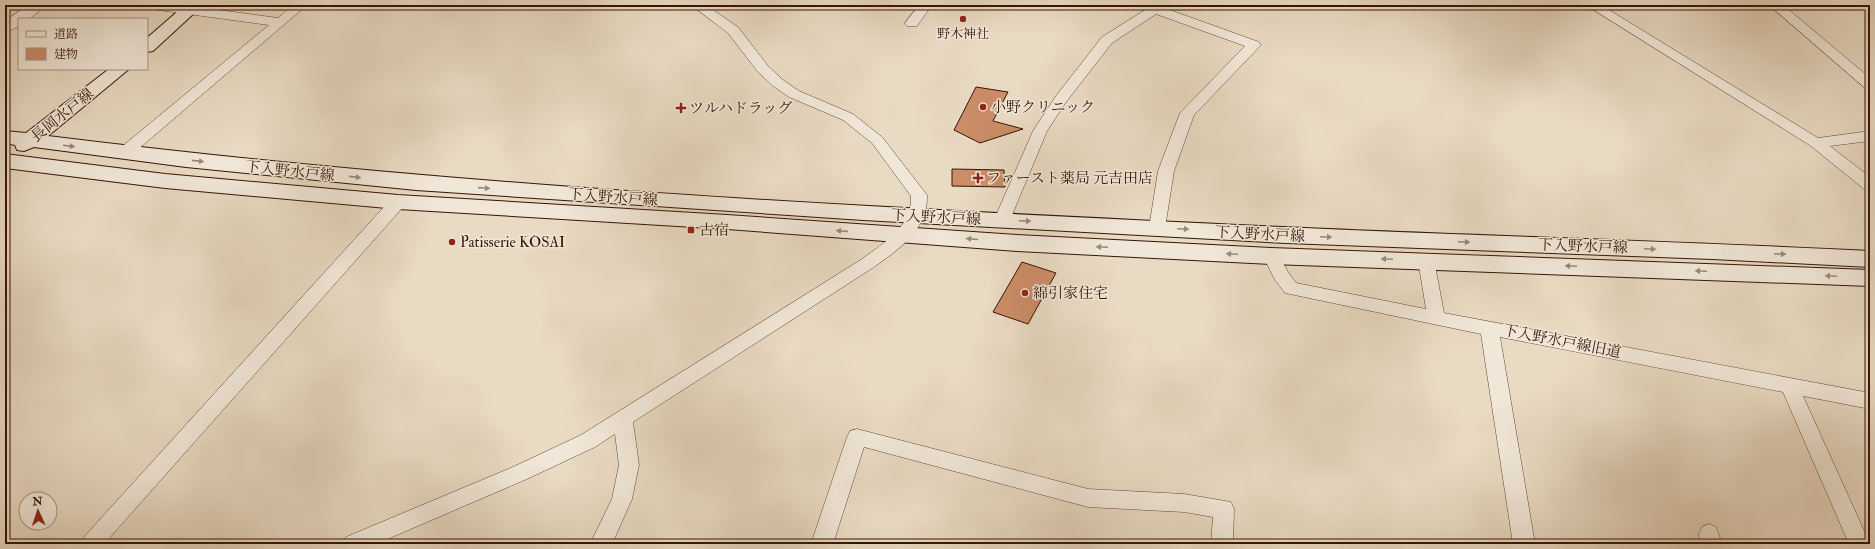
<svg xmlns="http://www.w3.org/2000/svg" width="1875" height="549" font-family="'IM FELL Double Pica','Noto Serif JP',serif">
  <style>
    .building { fill: #cc8d69; stroke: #351505 }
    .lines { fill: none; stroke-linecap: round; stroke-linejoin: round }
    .minor-casing { stroke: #624634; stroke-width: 1 }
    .tertiary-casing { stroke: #624634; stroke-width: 1 }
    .secondary-casing { stroke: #351505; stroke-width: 2 }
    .minor { fill: #f1e7d8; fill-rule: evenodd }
    .tertiary { fill: #f1e7d8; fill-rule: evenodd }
    .secondary { fill: #f1e7d8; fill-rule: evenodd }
    .oneway { fill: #9c8879 }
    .poi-dot { fill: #8f2418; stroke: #f1e7d8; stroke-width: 1.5 }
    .labels { text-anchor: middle; stroke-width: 3; stroke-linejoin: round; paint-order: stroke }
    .far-poi-label { font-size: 13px; fill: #351505; stroke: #f1e7d8 }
    .poi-label { font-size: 15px; fill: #351505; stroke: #f1e7d8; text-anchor: start }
    .street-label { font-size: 15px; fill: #351505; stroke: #f1e7d8 }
  </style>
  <rect width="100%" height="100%" fill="#e9dac3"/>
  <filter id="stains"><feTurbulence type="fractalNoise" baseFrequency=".005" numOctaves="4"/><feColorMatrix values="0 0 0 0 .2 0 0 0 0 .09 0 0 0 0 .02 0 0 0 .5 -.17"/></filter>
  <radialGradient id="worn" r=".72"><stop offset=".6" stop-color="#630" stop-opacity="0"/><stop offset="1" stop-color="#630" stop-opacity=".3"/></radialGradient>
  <path class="building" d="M 976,87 L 1008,92 L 993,121 L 1023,129 L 980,143 L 954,130 Z
    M 952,169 L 1004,170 L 1005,187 L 952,186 Z
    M 1022,262 L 1056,273 L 1028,324 L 993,312 Z"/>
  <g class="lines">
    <g class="minor-casing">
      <path id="minor" d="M 145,5 L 181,5 L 278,18 L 293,5 L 307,5 L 129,157 L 124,158 L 119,157 L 116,153 L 119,149 L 269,25 L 151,9 Z
        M 691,5 L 706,5 L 738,27 L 768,66 L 783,80 L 799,91 L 853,114 L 882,137 L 927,195 C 928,230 899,249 874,267 L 633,422 L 639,465 L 632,499 L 612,544 L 590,544 L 612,499 L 619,465 L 615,434 L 595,447 L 527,479 L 376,544 L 342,544 L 346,537 L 513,467 L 581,435 L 862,259 C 885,242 912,227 911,196 L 872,143 L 843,120 L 789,97 L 773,86 L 758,72 L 728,33 Z
        M 919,5 L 932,5 L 917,26 L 907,26 L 905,23 Z
        M 1138,5 L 1156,5 L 1259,42 L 1261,45 L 1194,115 L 1174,171 L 1165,228 L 1163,232 L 1157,234 L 1151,232 L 1149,228 L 1158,171 L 1180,113 L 1245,46 L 1156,14 L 1112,43 L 1066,102 L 1047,131 L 1010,220 L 1008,224 L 1002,226 L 996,224 L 994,220 L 1033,131 L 1056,96 L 1102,37 L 1145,10 Z
        M 1586,5 L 1601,5 L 1818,138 L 1870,131 L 1870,141 L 1830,146 L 1870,177 L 1870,190 L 1864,189 L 1811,146 Z
        M 1769,5 L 1783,5 L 1870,78 L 1870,89 L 1865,88 Z
        M 398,196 L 404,198 L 406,202 L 404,206 L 104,544 L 80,544 L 84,537 L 392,198 Z
        M 1271,250 L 1277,252 L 1288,272 L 1296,283 L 1426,309 L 1418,260 L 1420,256 L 1426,254 L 1432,256 L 1434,260 L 1444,313 L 1870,393 L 1870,409 L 1803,396 L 1870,544 L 1849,544 L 1783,392 L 1500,337 L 1535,544 L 1513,544 L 1481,334 L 1285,293 L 1275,280 L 1263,256 L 1265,252 Z
        M 857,429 L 1088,489 L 1184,494 L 1231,502 L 1234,509 L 1233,544 L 1211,544 L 1213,517 L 1184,512 L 1088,507 L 864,447 L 833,544 L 811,544 L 847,437 L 850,431 Z
        M 1709,524 L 1716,527 L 1722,544 L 1700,544 L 1699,534 L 1702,527 Z"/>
    </g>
    <g class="tertiary-casing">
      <path id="tertiary" d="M 28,5 L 47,5 L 29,19 L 19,19 L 19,26 L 5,33 L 5,21 Z"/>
    </g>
    <g class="secondary-casing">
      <path id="secondary" d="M 185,5 L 203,5 L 153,51 L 147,52 L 147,38 Z
        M 109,69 L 129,69 L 48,136 C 457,187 871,208 1283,227 C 1479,236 1674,241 1870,251 L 1870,267 L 1712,259 L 1286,243 L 863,220 L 416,190 L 186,167 L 34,147 L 24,151 L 17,150 L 15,145 L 5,143 L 5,131 L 26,133 Z
        M 5,154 L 165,174 L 398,195 L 727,215 L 1017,235 L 1271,248 L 1870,270 L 1870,286 L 1271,264 L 1017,251 L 727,229 L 398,209 L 165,188 L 5,168 Z"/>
    </g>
    <use href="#minor" class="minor"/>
    <use href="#tertiary" class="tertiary"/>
    <use href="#secondary" class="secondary"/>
  </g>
  <defs><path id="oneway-solid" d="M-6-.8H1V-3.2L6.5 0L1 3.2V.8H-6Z"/></defs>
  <g class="oneway">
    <use href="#oneway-solid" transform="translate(69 146) rotate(7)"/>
    <use href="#oneway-solid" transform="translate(198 161) rotate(6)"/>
    <use href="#oneway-solid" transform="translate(355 177) rotate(6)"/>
    <use href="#oneway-solid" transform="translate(484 188) rotate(4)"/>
    <use href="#oneway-solid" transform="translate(1025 221) rotate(3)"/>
    <use href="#oneway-solid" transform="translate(1183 229) rotate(3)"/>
    <use href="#oneway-solid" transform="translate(842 231) rotate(-176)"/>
    <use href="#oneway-solid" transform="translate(1326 237) rotate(2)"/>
    <use href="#oneway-solid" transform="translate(972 239) rotate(-175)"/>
    <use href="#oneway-solid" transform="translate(1464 242) rotate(2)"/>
    <use href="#oneway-solid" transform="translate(1102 247) rotate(-177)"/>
    <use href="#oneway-solid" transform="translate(1650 249) rotate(2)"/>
    <use href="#oneway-solid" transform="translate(1232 254) rotate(-177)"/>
    <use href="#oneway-solid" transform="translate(1780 254) rotate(3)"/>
    <use href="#oneway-solid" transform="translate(1387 259) rotate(-178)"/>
    <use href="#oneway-solid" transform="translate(1571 266) rotate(-178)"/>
    <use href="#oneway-solid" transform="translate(1701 271) rotate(-178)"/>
    <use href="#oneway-solid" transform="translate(1831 276) rotate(-178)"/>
  </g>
  <g class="poi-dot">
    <circle cx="963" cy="19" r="4"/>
    <circle cx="983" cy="107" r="4"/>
    <path d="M679 102h4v4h4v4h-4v4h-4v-4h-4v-4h4z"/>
    <path d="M976 172h4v4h4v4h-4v4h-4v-4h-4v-4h4z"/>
    <rect x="687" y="226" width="8" height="8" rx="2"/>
    <circle cx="452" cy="242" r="4"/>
    <circle cx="1025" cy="293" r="4"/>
  </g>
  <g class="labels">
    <g class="far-poi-label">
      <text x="963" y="38">野木神社</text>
    </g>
    <g class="poi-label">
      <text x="991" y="112">小野クリニック</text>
      <text x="689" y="113">ツルハドラッグ</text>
      <text x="986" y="183">ファースト薬局 元吉田店</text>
      <text x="699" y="235">古宿</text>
      <text x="460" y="247">Patisserie KOSAI</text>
      <text x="1033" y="298">綿引家住宅</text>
    </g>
    <g class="street-label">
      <text transform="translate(62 115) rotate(-39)" y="5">長岡水戸線</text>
      <text transform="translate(290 171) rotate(6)" y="5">下入野水戸線</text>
      <text transform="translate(613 197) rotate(4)" y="5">下入野水戸線</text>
      <text transform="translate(936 217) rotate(3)" y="5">下入野水戸線</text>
      <text transform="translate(1260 234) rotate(3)" y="5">下入野水戸線</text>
      <text transform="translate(1583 246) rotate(2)" y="5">下入野水戸線</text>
      <text transform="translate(1562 341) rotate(11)" y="5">下入野水戸線旧道</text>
    </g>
  </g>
  <rect width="1875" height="549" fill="none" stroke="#e9dac3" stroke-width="20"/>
  <rect x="6" y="6" width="1863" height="537" fill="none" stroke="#351505" stroke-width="2"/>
  <rect x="10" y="10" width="1855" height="529" fill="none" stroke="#351505"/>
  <rect x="18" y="18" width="130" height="52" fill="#f1e7d8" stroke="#a69384"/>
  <rect x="26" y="31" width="20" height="6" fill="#f1e7d8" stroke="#a69384"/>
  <text x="54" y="38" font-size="12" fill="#351505">道路</text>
  <rect x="26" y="48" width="20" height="12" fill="#cc8d69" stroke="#a69384"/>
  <text x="54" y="58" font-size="12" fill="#351505">建物</text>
  <g transform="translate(38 511) rotate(357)"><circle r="19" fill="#f1e7d8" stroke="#a69384"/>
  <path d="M0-3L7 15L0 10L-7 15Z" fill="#8f2418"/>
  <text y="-6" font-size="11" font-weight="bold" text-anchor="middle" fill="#351505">N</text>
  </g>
  <rect width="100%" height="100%" filter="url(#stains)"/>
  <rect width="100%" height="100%" fill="url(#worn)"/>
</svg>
